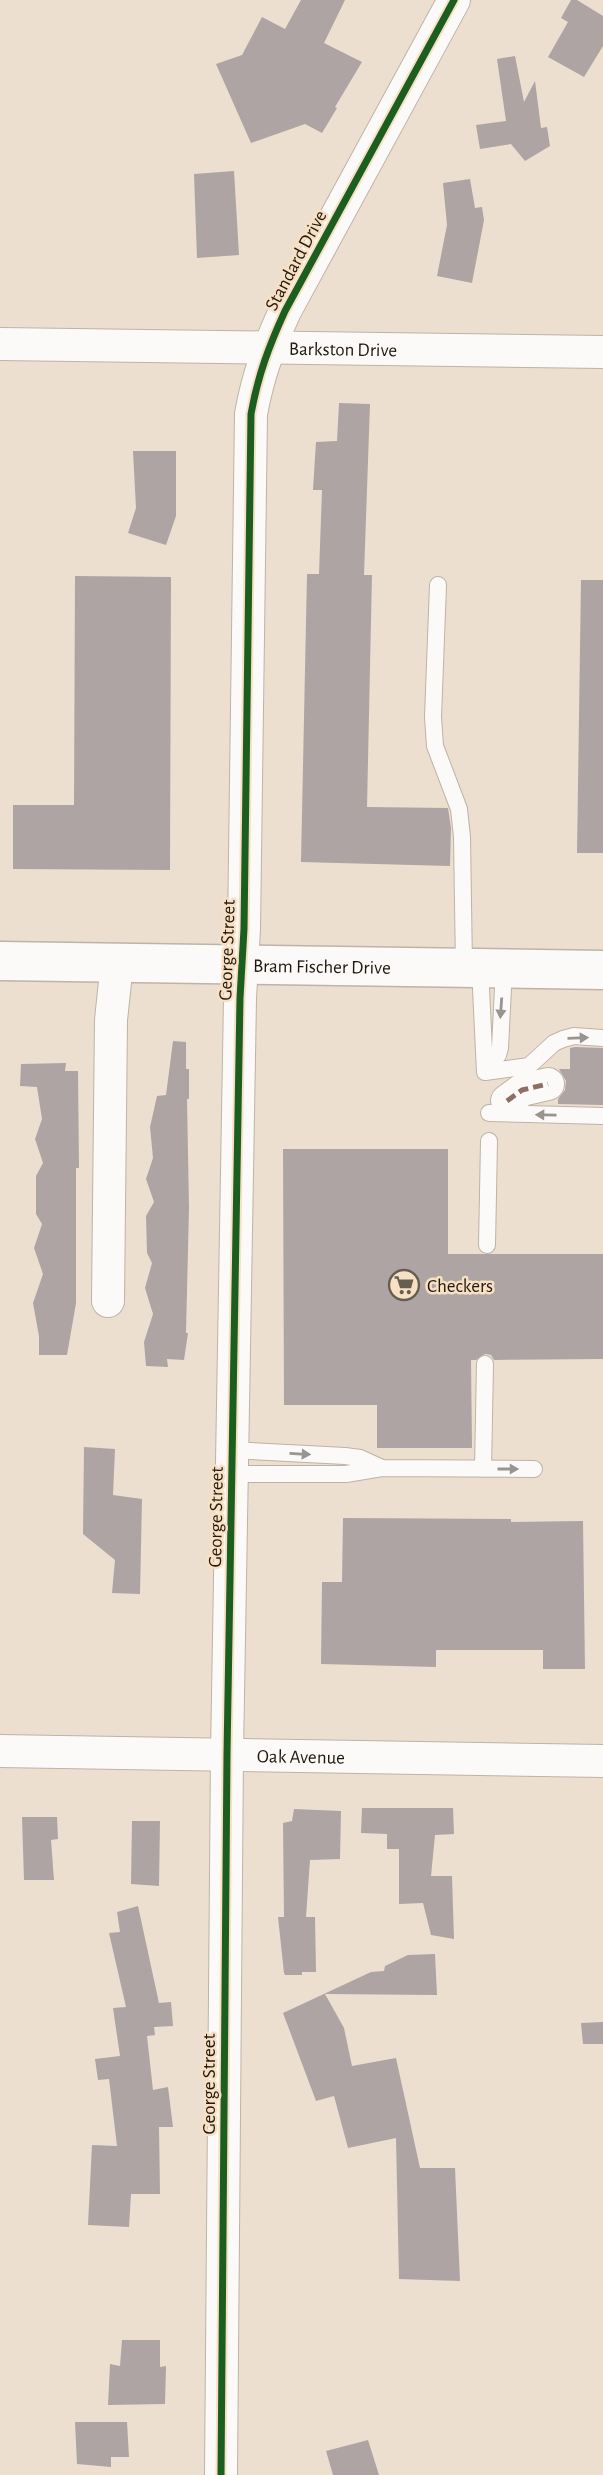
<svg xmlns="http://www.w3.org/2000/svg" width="603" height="2475" font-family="'Alegreya Sans',sans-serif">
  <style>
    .building { fill: #aea4a3 }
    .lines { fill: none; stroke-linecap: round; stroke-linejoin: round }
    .lane-casing { stroke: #bdb3a7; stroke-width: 18 }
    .street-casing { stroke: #bdb3a7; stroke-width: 34 }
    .secondary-casing { stroke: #bdb3a7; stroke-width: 41 }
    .lane { stroke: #fcfaf8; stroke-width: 16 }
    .street { stroke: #fcfaf8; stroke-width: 32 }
    .secondary { stroke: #fcfaf8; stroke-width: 38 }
    .quiet { stroke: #8d6e63; stroke-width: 5; stroke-dasharray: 10 5; stroke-linecap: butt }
    .cycleway-casing { stroke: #f8e0c4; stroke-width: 11 }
    .cycleway { stroke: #1b5e20; stroke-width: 7 }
    .oneway { fill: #99948f }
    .labels { text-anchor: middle; stroke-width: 5; stroke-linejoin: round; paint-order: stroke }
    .street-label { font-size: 19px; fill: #20180e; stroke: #f8e0c4 }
    .poi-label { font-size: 19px; fill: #20180e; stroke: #f8e0c4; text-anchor: start }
  </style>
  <rect width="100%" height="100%" fill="#ecdfd0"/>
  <path class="building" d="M 301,0 L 345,0 L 324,43 L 362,62 L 335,107 L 337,108 L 322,133 L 305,124 L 251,143 L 216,64 L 242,55 L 262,17 L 285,29 Z
    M 571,0 L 577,0 L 603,16 L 603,46 L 584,77 L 548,57 L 568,22 L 561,18 Z
    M 515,56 L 524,102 L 535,81 L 541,128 L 547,127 L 550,146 L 525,161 L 511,144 L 480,149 L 476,125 L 506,121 L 497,59 Z
    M 234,171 L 239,255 L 197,258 L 194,174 Z
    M 470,179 L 475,208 L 482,207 L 484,220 L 472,283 L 437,276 L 447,225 L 443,183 Z
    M 339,403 L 370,404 L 364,575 L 372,575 L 367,807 L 448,808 L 451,828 L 450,866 L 301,862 L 307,574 L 319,574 L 322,490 L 313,490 L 316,442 L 337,441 Z
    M 133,451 L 176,451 L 176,516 L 166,545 L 128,533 L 136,508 Z
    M 75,576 L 171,577 L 170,870 L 13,869 L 13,805 L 74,805 Z
    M 581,580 L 603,580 L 603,853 L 577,853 Z
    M 173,1041 L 186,1042 L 186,1069 L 189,1069 L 189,1099 L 187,1099 L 189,1208 L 186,1333 L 188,1333 L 184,1360 L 167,1359 L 168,1367 L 146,1366 L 144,1342 L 153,1314 L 145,1288 L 152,1263 L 147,1253 L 146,1216 L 154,1202 L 146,1179 L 153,1158 L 150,1127 L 157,1096 L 166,1095 Z
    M 575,1047 L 603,1048 L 603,1105 L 558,1104 L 558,1099 L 565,1090 L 566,1081 L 559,1069 L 570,1069 L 570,1048 Z
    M 66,1063 L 65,1071 L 78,1071 L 79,1168 L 76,1168 L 76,1303 L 67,1355 L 39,1355 L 39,1336 L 33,1303 L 43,1274 L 34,1248 L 42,1224 L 36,1214 L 36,1176 L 43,1163 L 35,1139 L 42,1119 L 37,1087 L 20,1086 L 21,1064 Z
    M 283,1149 L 448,1149 L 448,1254 L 603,1254 L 603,1359 L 494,1360 L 491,1355 L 485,1354 L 476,1360 L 471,1360 L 472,1448 L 377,1448 L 377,1405 L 284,1405 Z
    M 84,1447 L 115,1449 L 113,1495 L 142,1499 L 140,1594 L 112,1593 L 115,1560 L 83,1534 Z
    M 343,1518 L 511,1519 L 511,1522 L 583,1521 L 585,1669 L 543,1669 L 543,1650 L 436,1650 L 436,1667 L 321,1664 L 322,1582 L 342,1582 Z
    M 362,1808 L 453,1808 L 454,1834 L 435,1835 L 431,1876 L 452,1876 L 454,1939 L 431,1935 L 423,1903 L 399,1904 L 399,1849 L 387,1849 L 387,1834 L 361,1833 Z
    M 294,1809 L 341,1811 L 340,1859 L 310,1860 L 306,1917 L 315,1917 L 316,1972 L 302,1972 L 302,1975 L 285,1975 L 284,1973 L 278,1917 L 284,1917 L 283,1823 L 292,1821 Z
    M 22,1817 L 57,1817 L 58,1839 L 51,1840 L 54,1880 L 24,1880 Z
    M 132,1821 L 160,1821 L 159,1886 L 131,1884 Z
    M 138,1906 L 159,2003 L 171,2002 L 173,2026 L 154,2027 L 155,2035 L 147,2036 L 153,2090 L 168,2087 L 173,2127 L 159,2127 L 160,2194 L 131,2194 L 129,2227 L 88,2225 L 92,2145 L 117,2146 L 109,2079 L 98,2080 L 95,2059 L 120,2056 L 113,2008 L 126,2007 L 109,1933 L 120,1932 L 117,1912 Z
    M 435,1954 L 437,1995 L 325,1994 L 344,2028 L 352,2066 L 396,2058 L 420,2168 L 455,2168 L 460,2281 L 399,2279 L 396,2138 L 348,2148 L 334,2096 L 316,2101 L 283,2013 L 371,1972 L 384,1971 L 385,1966 L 408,1955 Z
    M 603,2022 L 603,2044 L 583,2044 L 581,2023 Z
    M 122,2340 L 160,2340 L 160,2367 L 166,2366 L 165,2404 L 108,2405 L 110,2364 L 120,2366 Z
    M 75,2422 L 127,2422 L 129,2457 L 111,2457 L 111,2467 L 77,2464 Z
    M 368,2440 L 379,2475 L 333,2475 L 326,2451 Z"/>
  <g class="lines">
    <g class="lane-casing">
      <path id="lane" d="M 438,585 L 433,717 L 435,746 L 459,809 L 462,837 L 464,968
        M 480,968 L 485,1072
        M 485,1072 L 529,1066 L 554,1043 L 563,1039 L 574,1036 L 603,1038
        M 485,1072 L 498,1055 L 500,1048 L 504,968
        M 489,1113 L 603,1116
        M 487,1245 L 489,1141
        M 231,1450 L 345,1456 L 360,1458 L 382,1468
        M 483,1469 L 485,1364
        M 231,1474 L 346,1474 L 382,1468 L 534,1469"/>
    </g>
    <g class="street-casing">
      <g id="street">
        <path id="s1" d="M 0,344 L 603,352"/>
        <path d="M 507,1101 L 522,1090 L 548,1084"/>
        <path d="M 108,1301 L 111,1020 L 117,963"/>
        <path id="s2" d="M 0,1751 L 603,1761"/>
        <path d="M 221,2475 L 227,1754 L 240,998 L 244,929 L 251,414 C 258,375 269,346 285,311 L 454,0"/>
      </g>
    </g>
    <g class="secondary-casing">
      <g id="secondary">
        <path id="s3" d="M 0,961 L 603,970"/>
      </g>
    </g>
    <use href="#lane" class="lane"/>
    <use href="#street" class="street"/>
    <use href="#secondary" class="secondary"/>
    <path class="quiet" d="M 507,1101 L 522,1090 L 548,1084"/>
    <g class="cycleway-casing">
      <path id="cycleway" d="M 221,2475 L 227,1754 L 240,998 L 244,929 L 251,414 C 258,375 269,346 285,311 L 454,0"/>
    </g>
    <use href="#cycleway" class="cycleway"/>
  </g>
  <defs><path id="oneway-solid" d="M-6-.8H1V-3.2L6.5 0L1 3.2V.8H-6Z" transform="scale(1.75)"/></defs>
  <g class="oneway">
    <use href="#oneway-solid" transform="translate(501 1008) rotate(94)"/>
    <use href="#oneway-solid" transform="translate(578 1038) rotate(-2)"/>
    <use href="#oneway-solid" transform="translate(546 1115) rotate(-179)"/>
    <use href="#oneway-solid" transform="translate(300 1454) rotate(3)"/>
    <use href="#oneway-solid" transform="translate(508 1469)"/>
  </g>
  <defs>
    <g id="supermarket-ring" transform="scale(1.575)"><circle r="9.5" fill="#f8e0c4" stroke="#675e52" stroke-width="1.5"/><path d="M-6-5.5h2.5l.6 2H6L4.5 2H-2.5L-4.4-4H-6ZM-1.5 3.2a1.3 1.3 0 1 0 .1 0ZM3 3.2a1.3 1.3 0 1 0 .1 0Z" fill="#675e52"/></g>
  </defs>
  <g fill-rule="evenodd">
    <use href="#supermarket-ring" x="404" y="1285"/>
  </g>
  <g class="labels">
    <g class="street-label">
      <text transform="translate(295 260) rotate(-62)" y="7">Standard Drive</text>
      <text dy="7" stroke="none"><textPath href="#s1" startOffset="343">Barkston Drive</textPath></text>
      <text transform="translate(226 950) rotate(-88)" y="7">George Street</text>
      <text dy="7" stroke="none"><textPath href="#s3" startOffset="322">Bram Fischer Drive</textPath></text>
      <text transform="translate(215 1517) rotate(-89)" y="7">George Street</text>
      <text dy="7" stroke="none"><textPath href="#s2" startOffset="301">Oak Avenue</textPath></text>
      <text transform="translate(208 2084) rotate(-90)" y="7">George Street</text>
    </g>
    <g class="poi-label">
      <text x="427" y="1292">Checkers</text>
    </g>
  </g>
</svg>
